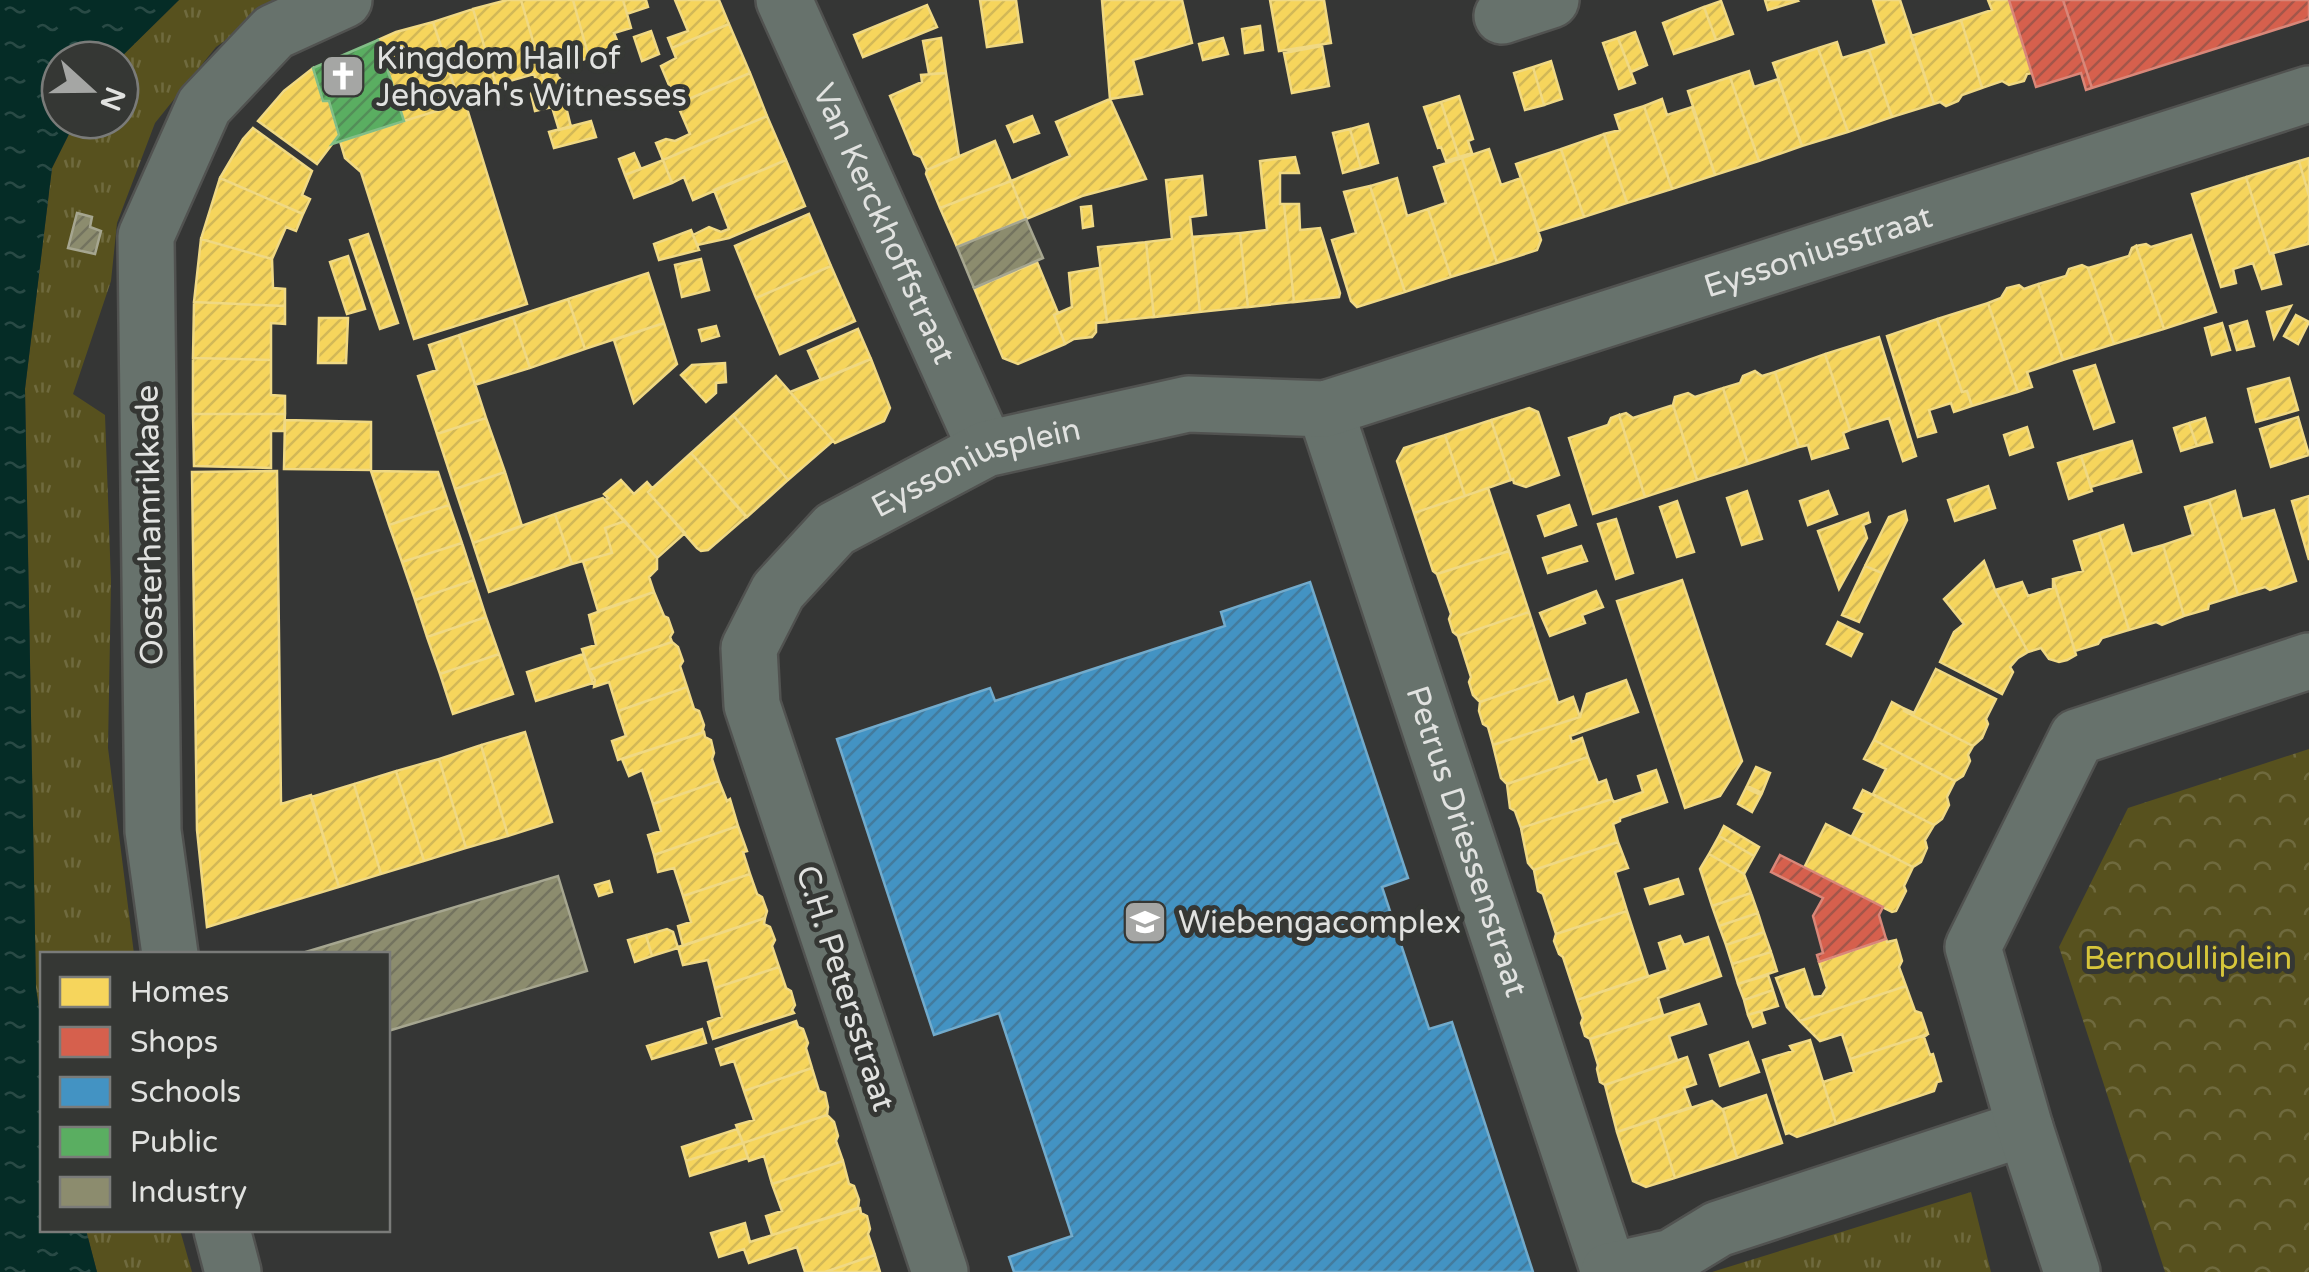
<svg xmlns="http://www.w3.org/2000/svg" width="2309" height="1272" font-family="'Varela Round',sans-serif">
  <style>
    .grass { fill: url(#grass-tufts) }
    .park { fill: url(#park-crowns) }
    .water { fill: url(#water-ripples) }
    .homes { fill: url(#homes-hatch); stroke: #f0d984; stroke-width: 2.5 }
    .shops { fill: url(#shops-hatch); stroke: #d98779; stroke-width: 2.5 }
    .schools { fill: url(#schools-hatch); stroke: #72abcc; stroke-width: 2.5 }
    .public { fill: url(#public-hatch); stroke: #82be87; stroke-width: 2.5 }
    .industry { fill: url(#industry-hatch); stroke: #a6a690; stroke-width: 2.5 }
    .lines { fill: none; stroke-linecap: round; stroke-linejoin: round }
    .minor-casing { stroke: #515250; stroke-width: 60 }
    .minor { stroke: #67726c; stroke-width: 55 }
    .labels { text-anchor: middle; stroke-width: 10; stroke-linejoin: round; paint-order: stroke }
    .poi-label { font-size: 32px; fill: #e1e2e0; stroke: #353734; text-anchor: start }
    .street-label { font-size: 32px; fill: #e1e2e0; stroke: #353734 }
    .park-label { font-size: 32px; fill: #d6c53a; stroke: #353734 }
  </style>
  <defs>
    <pattern id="grass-tufts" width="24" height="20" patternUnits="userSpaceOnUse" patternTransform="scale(2.5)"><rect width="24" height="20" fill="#57511e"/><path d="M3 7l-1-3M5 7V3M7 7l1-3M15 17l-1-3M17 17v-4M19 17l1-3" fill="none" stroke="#6f6a3e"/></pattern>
    <pattern id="park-crowns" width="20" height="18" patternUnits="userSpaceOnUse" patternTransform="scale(2.5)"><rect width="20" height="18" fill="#57511e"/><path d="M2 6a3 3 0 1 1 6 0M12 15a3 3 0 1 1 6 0" fill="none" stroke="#6f6a3e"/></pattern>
    <pattern id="water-ripples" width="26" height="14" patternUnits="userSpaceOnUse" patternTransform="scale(2.5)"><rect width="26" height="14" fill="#052c26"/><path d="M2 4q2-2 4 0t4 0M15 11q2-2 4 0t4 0" fill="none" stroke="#294a45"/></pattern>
    <pattern id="homes-hatch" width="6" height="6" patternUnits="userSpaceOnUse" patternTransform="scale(2.5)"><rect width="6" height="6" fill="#f6d55c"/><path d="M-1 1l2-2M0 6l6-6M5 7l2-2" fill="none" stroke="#d2b857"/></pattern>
    <pattern id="shops-hatch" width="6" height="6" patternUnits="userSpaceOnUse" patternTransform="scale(2.5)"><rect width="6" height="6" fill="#d6604d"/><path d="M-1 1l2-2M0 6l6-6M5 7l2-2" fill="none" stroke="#a3564a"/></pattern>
    <pattern id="schools-hatch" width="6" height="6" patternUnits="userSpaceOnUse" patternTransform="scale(2.5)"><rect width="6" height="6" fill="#4393c3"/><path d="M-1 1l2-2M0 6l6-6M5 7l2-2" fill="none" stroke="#437b9d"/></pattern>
    <pattern id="public-hatch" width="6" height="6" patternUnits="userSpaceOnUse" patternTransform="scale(2.5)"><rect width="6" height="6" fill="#5aae61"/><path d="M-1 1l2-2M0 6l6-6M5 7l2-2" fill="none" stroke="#538e58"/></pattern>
    <pattern id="industry-hatch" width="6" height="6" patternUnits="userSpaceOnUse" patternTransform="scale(2.5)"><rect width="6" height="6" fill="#8c8c6e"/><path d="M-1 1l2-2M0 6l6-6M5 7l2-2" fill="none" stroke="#73735f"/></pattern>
  </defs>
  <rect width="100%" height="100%" fill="#353635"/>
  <path class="grass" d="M 179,0 L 284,0 L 216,47 L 155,123 L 117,223 L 111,281 L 73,394 L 105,415 L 111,582 L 108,748 L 134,954 L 42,954 L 42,1030 L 36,988 L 25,389 L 52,168 L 76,120 L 120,120 L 120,60 L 118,60 Z
    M 1971,1192 L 1991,1272 L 1712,1272 Z
    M 86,1230 L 180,1230 L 192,1272 L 97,1272 Z"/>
  <path class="park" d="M 2309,749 L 2309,1272 L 2165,1272 L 2059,947 L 2128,808 Z"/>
  <path class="water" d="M 0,0 L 179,0 L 118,60 L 60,60 L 60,120 L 76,120 L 52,168 L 25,389 L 36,988 L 42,1030 L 42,1230 L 86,1230 L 97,1272 L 0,1272 Z"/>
  <path class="homes" d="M 507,0 L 521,0 L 552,107 L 535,111 L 531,94 L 537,83 L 534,74 L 496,85 L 473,9 Z
    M 521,0 L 573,0 L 589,58 L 555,68 L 558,77 L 568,85 L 573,101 L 552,107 Z
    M 573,0 L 623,0 L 631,28 L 614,33 L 620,48 L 589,58 Z
    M 623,0 L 646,0 L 648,7 L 627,14 Z
    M 675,0 L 719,0 L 729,24 L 672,48 L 668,38 L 688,31 Z
    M 980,0 L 1016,0 L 1022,42 L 987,47 Z
    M 1102,0 L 1182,0 L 1192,43 L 1133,60 L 1142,94 L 1110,99 Z
    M 1270,0 L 1324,0 L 1331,43 L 1279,51 Z
    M 1765,0 L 1797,0 L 1798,1 L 1768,10 Z
    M 1873,0 L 1900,0 L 1934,104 L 1892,117 L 1869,50 L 1887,44 Z
    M 1988,0 L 2009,0 L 2032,73 L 2027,74 L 2024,81 L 2009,85 L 2002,81 L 1982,88 L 1961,20 L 1992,10 Z
    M 1721,1 L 1733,34 L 1716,40 L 1704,7 Z
    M 927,5 L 937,27 L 863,57 L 854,35 Z
    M 1704,7 L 1716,40 L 1674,54 L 1663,23 Z
    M 473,9 L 496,85 L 462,94 L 465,102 L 460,104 L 433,22 Z
    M 1961,20 L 1982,88 L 1962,95 L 1958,101 L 1946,106 L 1940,102 L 1934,104 L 1911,36 Z
    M 433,22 L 460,104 L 404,121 L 378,40 L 396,32 Z
    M 729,24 L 750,73 L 677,104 L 661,66 L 676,58 L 672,48 Z
    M 1260,26 L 1263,50 L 1245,53 L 1242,29 Z
    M 651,31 L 659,54 L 642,61 L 634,37 Z
    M 1635,32 L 1647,65 L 1631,72 L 1618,38 Z
    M 941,38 L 946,73 L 929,74 L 923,41 Z
    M 1223,38 L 1228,54 L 1203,60 L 1199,44 Z
    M 1618,38 L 1635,83 L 1619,89 L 1603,43 Z
    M 1837,42 L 1842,58 L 1869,50 L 1892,117 L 1848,132 L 1818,48 Z
    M 1322,46 L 1329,86 L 1292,93 L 1284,53 Z
    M 1818,48 L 1848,132 L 1802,146 L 1773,63 Z
    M 1551,61 L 1562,99 L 1544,105 L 1533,67 Z
    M 1533,67 L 1544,105 L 1525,110 L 1514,73 Z
    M 313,68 L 323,101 L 329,101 L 339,135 L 317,164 L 258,121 L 284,91 Z
    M 1749,71 L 1754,87 L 1778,79 L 1802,146 L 1759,161 L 1730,77 Z
    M 750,73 L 767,116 L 663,160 L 656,143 L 666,139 L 675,141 L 690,134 L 677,104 Z
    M 946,73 L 959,156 L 927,170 L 921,157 L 914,154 L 890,96 L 922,82 L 921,75 Z
    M 1730,77 L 1759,161 L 1715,175 L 1688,91 Z
    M 1459,96 L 1473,139 L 1468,141 L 1472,153 L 1459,157 L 1441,102 Z
    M 1110,99 L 1146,179 L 1082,196 L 1026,219 L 1011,181 L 1070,156 L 1056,122 Z
    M 1662,99 L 1667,115 L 1692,107 L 1715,175 L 1672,189 L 1644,106 Z
    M 465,102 L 527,304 L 414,339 L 361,172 L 345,158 L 340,141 Z
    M 1441,102 L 1459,157 L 1446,161 L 1441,147 L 1438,148 L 1424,107 Z
    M 565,103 L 571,127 L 559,130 L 552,107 Z
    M 1644,106 L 1672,189 L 1627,203 L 1604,134 L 1620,130 L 1615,115 Z
    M 767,116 L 786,160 L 693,200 L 684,177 L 672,183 L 663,160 Z
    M 1032,116 L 1039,133 L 1014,142 L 1007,126 Z
    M 591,121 L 596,137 L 554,148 L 549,132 Z
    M 1368,124 L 1378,163 L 1361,168 L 1350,129 Z
    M 253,128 L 312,171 L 302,195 L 310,199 L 303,214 L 220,178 L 243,139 Z
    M 1350,129 L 1361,168 L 1343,173 L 1333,133 Z
    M 1604,134 L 1627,203 L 1584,217 L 1561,149 Z
    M 995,141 L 1011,181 L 940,208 L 926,174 L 927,170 Z
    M 1489,149 L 1501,185 L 1521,178 L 1541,240 L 1537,250 L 1497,263 L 1462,158 Z
    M 1561,149 L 1584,217 L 1539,231 L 1516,164 Z
    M 634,153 L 641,169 L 625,175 L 619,159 Z
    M 1295,157 L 1299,173 L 1280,173 L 1280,204 L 1284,204 L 1294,302 L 1248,307 L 1240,233 L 1267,230 L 1260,161 Z
    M 1462,158 L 1497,263 L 1451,277 L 1428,209 L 1446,203 L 1434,167 Z
    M 2309,158 L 2309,196 L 2299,161 Z
    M 663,160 L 672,183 L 634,198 L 625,175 Z
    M 786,160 L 805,206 L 729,238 L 697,245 L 693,235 L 709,227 L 721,232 L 729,229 L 714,190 Z
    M 2299,161 L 2309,196 L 2309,241 L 2308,244 L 2270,254 L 2246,177 Z
    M 1202,176 L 1206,215 L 1190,217 L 1200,312 L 1154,317 L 1146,242 L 1172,239 L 1166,180 Z
    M 2246,177 L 2270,254 L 2273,253 L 2281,284 L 2262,289 L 2253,263 L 2233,269 L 2236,283 L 2221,287 L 2192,194 Z
    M 220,178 L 303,214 L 296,231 L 286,227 L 272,259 L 201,239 Z
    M 1397,178 L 1407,216 L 1428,209 L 1451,277 L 1405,292 L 1370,186 Z
    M 1011,181 L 1026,219 L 957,247 L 940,208 Z
    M 1370,186 L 1405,292 L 1357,307 L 1351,301 L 1332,240 L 1356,233 L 1344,192 Z
    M 1284,204 L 1299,204 L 1300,230 L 1320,228 L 1340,293 L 1339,297 L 1294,302 Z
    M 1091,206 L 1093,226 L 1083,228 L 1081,207 Z
    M 809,214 L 831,266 L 756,298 L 735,246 Z
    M 691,230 L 699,250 L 659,260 L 654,244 Z
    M 1240,233 L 1248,307 L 1200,312 L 1192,237 Z
    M 368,234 L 398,323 L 380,329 L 350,240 Z
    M 2191,235 L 2216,312 L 2164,329 L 2136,246 L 2146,244 L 2151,247 Z
    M 201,239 L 272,259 L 273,288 L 285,289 L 285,306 L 194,302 Z
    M 1146,242 L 1154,317 L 1107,322 L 1098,247 Z
    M 2136,246 L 2164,329 L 2114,344 L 2088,268 L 2129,256 L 2132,248 Z
    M 348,256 L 365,309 L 347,314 L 330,262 Z
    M 701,259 L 709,290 L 682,297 L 675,265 Z
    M 1037,262 L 1058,313 L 1054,315 L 1065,344 L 1018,364 L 1003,358 L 974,288 Z
    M 2082,265 L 2088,268 L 2114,344 L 2063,360 L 2038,284 L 2066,276 L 2069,269 Z
    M 831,266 L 855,321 L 780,354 L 756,298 Z
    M 1099,268 L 1107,322 L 1096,323 L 1096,332 L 1092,337 L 1074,339 L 1065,344 L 1054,315 L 1072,307 L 1069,273 Z
    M 648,273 L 664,323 L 585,349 L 568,299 Z
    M 2038,284 L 2063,360 L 2027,372 L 2032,387 L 2018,392 L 1988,303 L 2001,298 L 2007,288 L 2019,285 L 2024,289 Z
    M 568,299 L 585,349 L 530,368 L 513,317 Z
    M 194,302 L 285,306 L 285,324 L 271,323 L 271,360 L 193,358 Z
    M 1988,303 L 2018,392 L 1972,406 L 1967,391 L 1962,392 L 1937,319 Z
    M 2291,306 L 2274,338 L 2267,312 Z
    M 2296,315 L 2309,322 L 2298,344 L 2284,336 Z
    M 513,317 L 530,368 L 475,385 L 459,335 Z
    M 319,318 L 348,318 L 346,363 L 318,363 Z
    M 1937,319 L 1962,392 L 1967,391 L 1972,406 L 1954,412 L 1951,403 L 1929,410 L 1936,432 L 1918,437 L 1887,336 Z
    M 2247,321 L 2254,346 L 2237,350 L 2230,326 Z
    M 664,323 L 677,364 L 634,403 L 614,340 Z
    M 2222,323 L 2230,350 L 2212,355 L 2205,328 Z
    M 716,326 L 719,336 L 702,341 L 699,330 Z
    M 858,329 L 871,359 L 821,380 L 808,351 Z
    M 459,335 L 486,418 L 437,434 L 418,376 L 437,370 L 429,345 Z
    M 1879,337 L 1916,456 L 1903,461 L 1889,418 L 1850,430 L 1825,354 Z
    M 1825,354 L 1850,430 L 1843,433 L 1848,448 L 1812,459 L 1808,445 L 1799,447 L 1775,372 Z
    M 193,358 L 271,360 L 271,395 L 285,396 L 285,414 L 193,414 Z
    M 871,359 L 890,408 L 884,421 L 835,443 L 790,392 Z
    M 725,363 L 726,382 L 716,383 L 716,393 L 706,402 L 681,375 L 692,365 Z
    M 2095,365 L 2114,422 L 2094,429 L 2074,371 Z
    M 1755,371 L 1762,376 L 1775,372 L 1799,447 L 1748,464 L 1723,388 L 1740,383 L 1743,376 Z
    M 776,376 L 833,441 L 788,480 L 733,415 Z
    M 2289,378 L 2298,410 L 2256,422 L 2248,389 Z
    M 1723,388 L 1748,464 L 1697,480 L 1673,405 L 1675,397 L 1688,393 L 1695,397 Z
    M 1673,405 L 1697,480 L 1645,497 L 1619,415 L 1626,413 L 1633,418 Z
    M 1529,408 L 1538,412 L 1559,475 L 1526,487 L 1514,483 L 1513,479 L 1511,480 L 1491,420 Z
    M 193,414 L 285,414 L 284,431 L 271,431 L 271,468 L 194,466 Z
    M 733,415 L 788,480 L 747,517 L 691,453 Z
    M 1619,415 L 1645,497 L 1593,514 L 1569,438 L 1608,425 L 1611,418 Z
    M 2298,417 L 2309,455 L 2271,467 L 2260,429 Z
    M 486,418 L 505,472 L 455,489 L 437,434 Z
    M 2205,418 L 2212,442 L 2197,446 L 2189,423 Z
    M 285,420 L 371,422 L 371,470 L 284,469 Z
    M 1491,420 L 1511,480 L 1465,496 L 1445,435 Z
    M 2189,423 L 2197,446 L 2181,451 L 2174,428 Z
    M 2027,427 L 2033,447 L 2010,455 L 2004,435 Z
    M 1445,435 L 1465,496 L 1414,513 L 1397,461 L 1404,448 Z
    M 2132,441 L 2141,472 L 2091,487 L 2081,456 Z
    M 691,453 L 746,517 L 708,550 L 701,551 L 697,548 L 648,492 Z
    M 2081,456 L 2092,491 L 2069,499 L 2058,463 Z
    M 277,471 L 281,804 L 311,795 L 339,887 L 207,927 L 197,830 L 192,472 Z
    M 371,471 L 438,472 L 449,505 L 389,525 Z
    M 505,472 L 522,526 L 473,543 L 455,489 Z
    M 621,480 L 634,494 L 647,482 L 652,488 L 648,492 L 685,533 L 657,558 L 605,500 L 608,498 L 604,494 Z
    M 1988,486 L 1995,508 L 1955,521 L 1948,500 Z
    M 1488,488 L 1509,551 L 1437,574 L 1433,571 L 1414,513 Z
    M 1747,491 L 1762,539 L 1742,545 L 1727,498 Z
    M 1828,491 L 1837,514 L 1808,525 L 1800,501 Z
    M 2235,491 L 2242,519 L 2274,510 L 2296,581 L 2270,590 L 2265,587 L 2238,595 L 2209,500 Z
    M 2309,496 L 2309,560 L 2292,501 Z
    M 603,498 L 625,521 L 605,528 L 612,553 L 572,564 L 555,514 Z
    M 2209,500 L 2238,595 L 2209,604 L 2208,609 L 2184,616 L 2163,545 L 2193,535 L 2185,507 Z
    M 1677,501 L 1694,552 L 1677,557 L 1660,507 Z
    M 449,505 L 462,543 L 402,562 L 389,525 Z
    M 1569,505 L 1576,525 L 1545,536 L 1538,516 Z
    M 1905,511 L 1907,520 L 1882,573 L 1865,566 L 1889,517 Z
    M 1868,513 L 1870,522 L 1863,525 L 1867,538 L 1839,589 L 1818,531 Z
    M 555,514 L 572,564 L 489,592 L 473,543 Z
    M 1616,519 L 1633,573 L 1616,579 L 1598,524 Z
    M 625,521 L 657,558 L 657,569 L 649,577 L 654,592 L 598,611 L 583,561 L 612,553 L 605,528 Z
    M 2123,525 L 2132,554 L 2163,545 L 2184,616 L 2162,625 L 2156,622 L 2129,630 L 2099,533 Z
    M 2099,533 L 2129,630 L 2102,638 L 2098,644 L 2075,651 L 2053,579 L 2083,571 L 2074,541 Z
    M 462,543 L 474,580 L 415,600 L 402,562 Z
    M 1581,546 L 1587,561 L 1548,573 L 1543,558 Z
    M 1509,551 L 1529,612 L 1458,636 L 1453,632 L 1449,619 L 1451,614 L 1437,574 Z
    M 1984,561 L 1995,590 L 2028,652 L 2018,658 L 2010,667 L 2013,672 L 2002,694 L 1940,662 L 1954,632 L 1964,624 L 1944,599 Z
    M 1865,566 L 1882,573 L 1859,622 L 1842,615 Z
    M 2053,579 L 2076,655 L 2067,660 L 2059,662 L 2049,659 L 2041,648 L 2028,652 L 1995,590 L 2022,582 L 2028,596 L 2053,588 Z
    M 474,580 L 486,617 L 427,637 L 415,600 Z
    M 1682,580 L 1742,761 L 1720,796 L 1685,808 L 1617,601 Z
    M 1596,591 L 1603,607 L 1582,615 L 1585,623 L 1550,636 L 1540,613 Z
    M 654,592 L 664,616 L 668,618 L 673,632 L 670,637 L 672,642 L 589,670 L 582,649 L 596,645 L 589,615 Z
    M 1529,612 L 1550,678 L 1480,702 L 1473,695 L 1469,682 L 1471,677 L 1458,636 Z
    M 486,617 L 499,654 L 440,674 L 427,637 Z
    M 1838,622 L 1862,634 L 1851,656 L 1827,644 Z
    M 672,642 L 678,647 L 683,661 L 680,666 L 687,687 L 618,711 L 609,682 L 594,687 L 595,680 L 589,670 Z
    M 499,654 L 513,694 L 453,714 L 440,674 Z
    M 583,654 L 593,683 L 536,701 L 527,672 Z
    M 1936,669 L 1996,699 L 1986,719 L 1988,724 L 1982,738 L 1973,746 L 1904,711 L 1905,709 L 1914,713 Z
    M 1550,678 L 1558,703 L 1573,697 L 1580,717 L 1493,745 L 1488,727 L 1483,724 L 1479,711 L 1480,702 Z
    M 1626,680 L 1638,712 L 1570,736 L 1572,742 L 1582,738 L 1588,757 L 1507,784 L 1501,778 L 1493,745 L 1580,717 L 1587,694 Z
    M 687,687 L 694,709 L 699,711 L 704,725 L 702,733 L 618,760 L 612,741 L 626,736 L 618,711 Z
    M 1892,702 L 1905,709 L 1904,711 L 1973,746 L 1968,755 L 1970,761 L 1963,776 L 1955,781 L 1874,740 Z
    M 525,732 L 552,822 L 508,836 L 481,745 Z
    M 704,732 L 705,737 L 711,740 L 714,753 L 712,759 L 719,781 L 653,804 L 642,770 L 629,776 L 622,759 Z
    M 1874,740 L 1955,781 L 1947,797 L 1949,805 L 1942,819 L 1934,825 L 1873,794 L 1886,769 L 1864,759 Z
    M 481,745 L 508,836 L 466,848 L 439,759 Z
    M 1588,757 L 1598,783 L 1606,780 L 1612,799 L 1521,828 L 1515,811 L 1510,808 L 1507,784 Z
    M 439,759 L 466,848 L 424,861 L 396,771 Z
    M 1756,767 L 1770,773 L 1762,793 L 1747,786 Z
    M 1656,770 L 1667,802 L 1620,818 L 1620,821 L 1613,824 L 1618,842 L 1534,870 L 1528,863 L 1521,828 L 1612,799 L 1614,802 L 1643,792 L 1638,776 Z
    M 396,771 L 424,861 L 381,874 L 354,784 Z
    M 719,781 L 727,801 L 730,799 L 738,826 L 654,855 L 648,835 L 661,831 L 653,804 Z
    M 354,784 L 381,874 L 339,887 L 311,797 Z
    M 1746,788 L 1761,795 L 1752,812 L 1738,804 Z
    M 1863,790 L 1934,825 L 1925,840 L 1927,848 L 1921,862 L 1913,867 L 1852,836 L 1864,813 L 1854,808 Z
    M 1826,824 L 1913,867 L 1904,886 L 1906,891 L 1896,911 L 1892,912 L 1804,868 Z
    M 738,826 L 747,851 L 743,852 L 750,874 L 683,896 L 674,868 L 658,872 L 654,855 Z
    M 1724,826 L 1759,847 L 1754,856 L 1719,836 Z
    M 1719,836 L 1754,856 L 1744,874 L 1709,854 Z
    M 1618,842 L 1628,868 L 1615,872 L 1627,911 L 1556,934 L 1543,894 L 1538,891 L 1534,870 Z
    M 1709,854 L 1744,874 L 1751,893 L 1712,906 L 1700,869 Z
    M 750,874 L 757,894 L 762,897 L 767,911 L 765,918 L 683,946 L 678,926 L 691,922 L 683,896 Z
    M 1678,879 L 1683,894 L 1650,904 L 1645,889 Z
    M 609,881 L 612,892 L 599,896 L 595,885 Z
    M 1751,893 L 1758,913 L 1719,926 L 1712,906 Z
    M 1627,911 L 1648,976 L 1577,1000 L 1563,957 L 1559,954 L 1554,941 L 1556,934 Z
    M 1758,913 L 1764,932 L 1726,945 L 1719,926 Z
    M 765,918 L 764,924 L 770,927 L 775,940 L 772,946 L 779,967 L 715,988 L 708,960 L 683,965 L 678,947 Z
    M 667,929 L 673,932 L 678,948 L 652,956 L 646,935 Z
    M 1764,932 L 1771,952 L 1732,964 L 1726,945 Z
    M 646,935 L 652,956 L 635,962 L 628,940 Z
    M 1680,936 L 1684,945 L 1708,937 L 1721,976 L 1658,998 L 1663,1015 L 1590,1039 L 1585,1036 L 1581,1023 L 1583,1018 L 1577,1000 L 1668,970 L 1659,943 Z
    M 1886,939 L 1887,942 L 1896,940 L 1902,961 L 1899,967 L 1906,986 L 1800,1021 L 1787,1007 L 1776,978 L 1804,969 L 1813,997 L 1822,996 L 1827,988 L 1819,962 Z
    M 1771,952 L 1777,971 L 1738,984 L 1732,964 Z
    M 779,967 L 786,988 L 791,991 L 795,1005 L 792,1010 L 794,1013 L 713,1039 L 708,1022 L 722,1017 L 715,988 Z
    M 1768,975 L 1773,990 L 1744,1000 L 1738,984 Z
    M 1906,986 L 1915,1011 L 1921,1013 L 1928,1034 L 1850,1059 L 1842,1034 L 1820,1041 L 1800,1021 Z
    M 1773,990 L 1778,1006 L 1748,1015 L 1744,1000 Z
    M 1699,1004 L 1706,1024 L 1669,1036 L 1677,1060 L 1605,1085 L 1600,1082 L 1597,1069 L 1598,1065 L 1590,1039 Z
    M 1761,1011 L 1765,1023 L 1753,1027 L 1748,1015 Z
    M 796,1021 L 798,1027 L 803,1029 L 808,1043 L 806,1048 L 812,1068 L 744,1091 L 734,1061 L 721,1065 L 716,1049 Z
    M 702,1029 L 706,1043 L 652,1059 L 647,1046 Z
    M 1928,1034 L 1924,1037 L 1930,1055 L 1933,1054 L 1941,1081 L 1937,1082 L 1934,1091 L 1836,1124 L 1823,1082 L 1854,1072 L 1850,1059 Z
    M 1810,1040 L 1836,1124 L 1797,1137 L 1789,1133 L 1786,1134 L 1763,1060 L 1793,1051 L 1790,1046 Z
    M 1748,1042 L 1759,1072 L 1720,1086 L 1710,1055 Z
    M 1687,1057 L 1696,1084 L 1684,1088 L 1691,1107 L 1617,1132 L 1605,1085 Z
    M 812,1068 L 819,1091 L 825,1093 L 828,1107 L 827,1115 L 743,1143 L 736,1125 L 754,1120 L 744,1091 Z
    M 1766,1095 L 1782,1143 L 1737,1158 L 1723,1109 Z
    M 1712,1101 L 1723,1110 L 1737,1158 L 1675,1178 L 1657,1119 Z
    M 827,1115 L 834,1122 L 838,1136 L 836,1141 L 843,1161 L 772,1184 L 764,1156 L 749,1161 L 743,1143 Z
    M 1657,1119 L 1675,1178 L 1646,1187 L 1633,1181 L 1617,1132 Z
    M 737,1129 L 743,1143 L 686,1161 L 682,1147 Z
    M 743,1143 L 748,1158 L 690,1176 L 686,1161 Z
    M 843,1161 L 849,1184 L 854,1186 L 859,1200 L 858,1208 L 772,1235 L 766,1216 L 782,1211 L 772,1184 Z
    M 860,1208 L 861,1213 L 867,1216 L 870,1229 L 868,1234 L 875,1255 L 825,1272 L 805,1272 L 797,1247 L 749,1263 L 744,1249 L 719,1257 L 711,1233 L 745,1223 L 750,1242 Z
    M 875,1255 L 880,1272 L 825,1272 Z"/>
  <path class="shops" d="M 2009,0 L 2063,0 L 2092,88 L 2086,90 L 2081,73 L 2036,87 Z
    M 2063,0 L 2309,0 L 2309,19 L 2092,88 Z
    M 1780,855 L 1883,907 L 1879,915 L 1886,939 L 1819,962 L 1817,955 L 1823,953 L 1813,916 L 1823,898 L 1771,872 Z"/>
  <path class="schools" d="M 1310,582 L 1408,878 L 1382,887 L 1429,1029 L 1452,1022 L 1533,1272 L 1014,1272 L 1009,1257 L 1072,1236 L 999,1013 L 934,1035 L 837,739 L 990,688 L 995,701 L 1225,626 L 1221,612 Z"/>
  <path class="public" d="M 378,40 L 404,121 L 332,144 L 339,135 L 329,101 L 323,101 L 313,68 Z"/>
  <path class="industry" d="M 77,213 L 92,217 L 90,227 L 101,231 L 95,254 L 68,248 Z
    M 1026,219 L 1043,258 L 974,288 L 957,247 Z
    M 558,876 L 587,971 L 388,1031 L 388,954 L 299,954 Z"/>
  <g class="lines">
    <g class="minor-casing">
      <g id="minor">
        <path id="s1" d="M 784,0 L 986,449"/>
        <path d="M 1502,16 L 1551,0"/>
        <path id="s2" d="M 1325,409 L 1609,1272"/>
        <path d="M 170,954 L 153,831 L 146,236 L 204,106 L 274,32 L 344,0"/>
        <path d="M 222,1230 L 233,1272"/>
        <path d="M 1609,1271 L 1672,1257 L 1718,1229 L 2025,1128"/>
        <path id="s3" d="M 940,1272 L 752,705 L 749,648 L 778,591 L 835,529 L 986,449 L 1188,404 L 1325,409 L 2309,94"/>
        <path d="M 2072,1272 L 2025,1128 L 1973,947 L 2077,737 L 2309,661"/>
      </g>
    </g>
    <use href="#minor" class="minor"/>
  </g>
  <defs>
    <g id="church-square" transform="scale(2.25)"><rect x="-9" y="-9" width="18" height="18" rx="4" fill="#a5a6a4" stroke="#353734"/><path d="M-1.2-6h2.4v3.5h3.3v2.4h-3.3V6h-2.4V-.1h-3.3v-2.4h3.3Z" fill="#fff"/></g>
    <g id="university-square" transform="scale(2.25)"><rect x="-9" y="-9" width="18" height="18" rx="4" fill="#a5a6a4" stroke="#353734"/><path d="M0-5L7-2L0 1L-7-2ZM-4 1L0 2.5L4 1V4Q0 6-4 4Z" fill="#fff"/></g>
  </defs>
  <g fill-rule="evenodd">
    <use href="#church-square" x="343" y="76"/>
    <use href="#university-square" x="1145" y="922"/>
  </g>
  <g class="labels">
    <g class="poi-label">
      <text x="376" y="69">Kingdom Hall of<tspan x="376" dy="37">Jehovah's Witnesses</tspan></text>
      <text x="1178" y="933">Wiebengacomplex</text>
    </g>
    <g class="street-label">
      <text dy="11" stroke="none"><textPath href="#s1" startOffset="245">Van Kerckhoffstraat</textPath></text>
      <text dy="11" stroke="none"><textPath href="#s3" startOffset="1835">Eyssoniusstraat</textPath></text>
      <text dy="11" stroke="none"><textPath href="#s3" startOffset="958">Eyssoniusplein</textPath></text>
      <text transform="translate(149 525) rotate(-91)" y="11">Oosterhamrikkade</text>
      <text dy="11" stroke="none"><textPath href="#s2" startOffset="455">Petrus Driessenstraat</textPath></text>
      <text transform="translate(846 988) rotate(72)" y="11">C.H. Petersstraat</text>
    </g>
    <g class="park-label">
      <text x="2188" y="969">Bernoulliplein</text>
    </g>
  </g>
  <rect x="40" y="952" width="350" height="280" fill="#353734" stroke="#7a7b79" stroke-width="2.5"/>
  <rect x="60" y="977" width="50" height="30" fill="#f6d55c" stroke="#7a7b79" stroke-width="2.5"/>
  <text x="130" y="1002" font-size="30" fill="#e1e2e0">Homes</text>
  <rect x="60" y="1027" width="50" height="30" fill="#d6604d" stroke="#7a7b79" stroke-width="2.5"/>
  <text x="130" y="1052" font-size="30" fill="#e1e2e0">Shops</text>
  <rect x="60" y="1077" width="50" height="30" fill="#4393c3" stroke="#7a7b79" stroke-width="2.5"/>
  <text x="130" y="1102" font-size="30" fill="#e1e2e0">Schools</text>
  <rect x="60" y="1127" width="50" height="30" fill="#5aae61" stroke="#7a7b79" stroke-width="2.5"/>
  <text x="130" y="1152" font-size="30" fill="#e1e2e0">Public</text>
  <rect x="60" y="1177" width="50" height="30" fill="#8c8c6e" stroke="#7a7b79" stroke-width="2.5"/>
  <text x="130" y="1202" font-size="30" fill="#e1e2e0">Industry</text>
  <g transform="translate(90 90) rotate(111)"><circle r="48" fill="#353734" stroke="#7a7b79" stroke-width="2.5"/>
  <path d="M0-8L18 38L0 25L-18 38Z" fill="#a5a6a4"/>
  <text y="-15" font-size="28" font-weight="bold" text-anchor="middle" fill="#e1e2e0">N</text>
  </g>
</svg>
